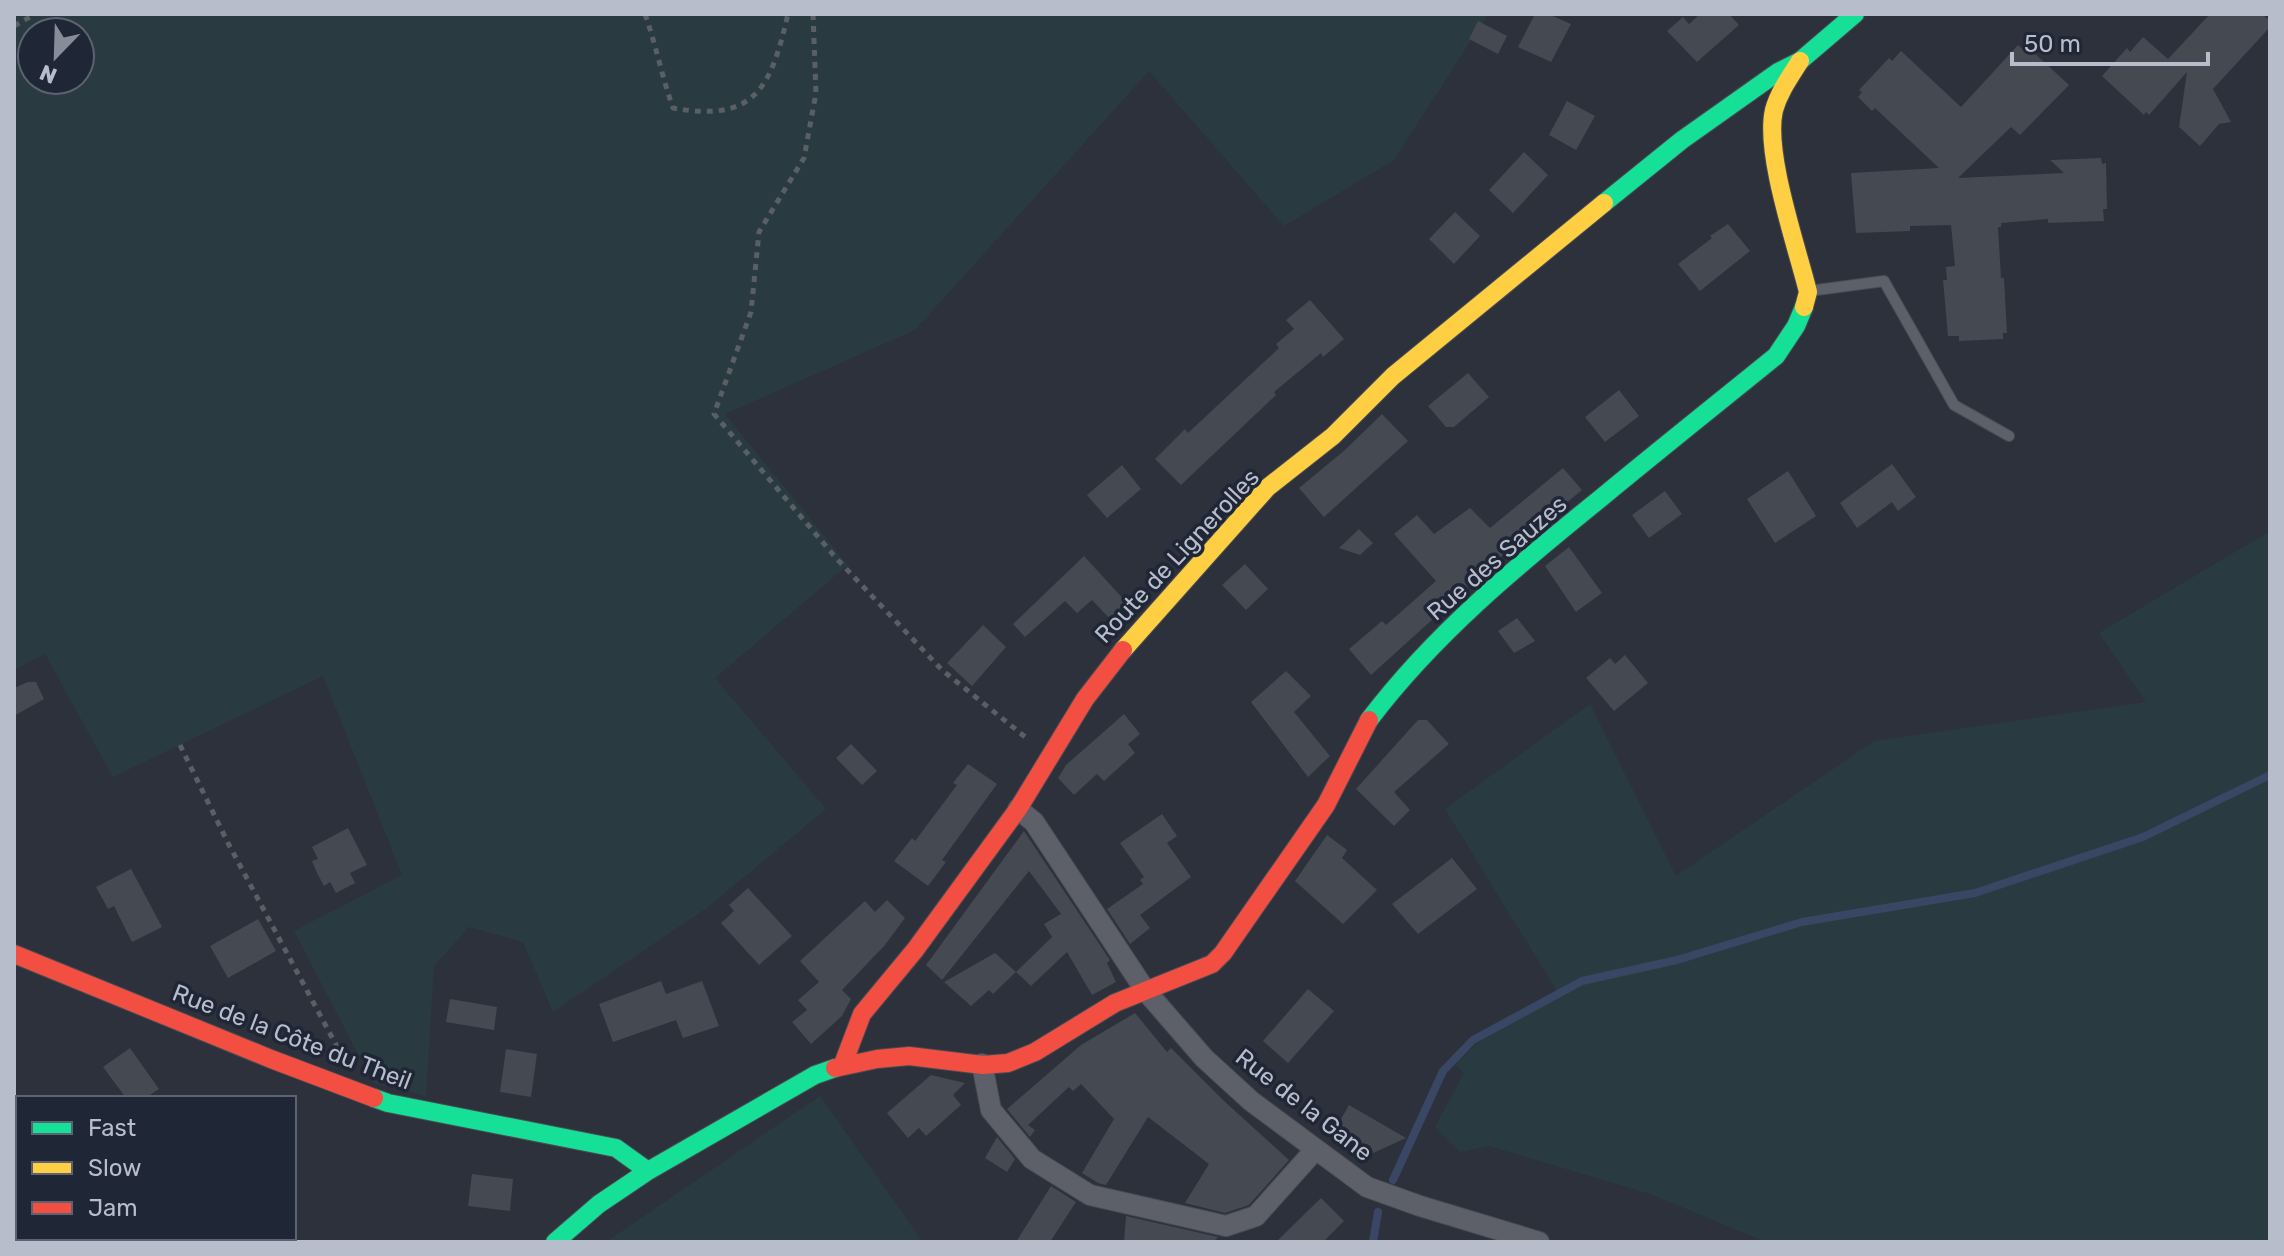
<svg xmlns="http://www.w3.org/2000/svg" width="2284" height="1256" font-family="Rubik,sans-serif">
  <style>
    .green { fill: #293b41; fill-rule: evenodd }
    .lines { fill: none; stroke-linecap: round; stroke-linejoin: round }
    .stream { stroke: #394664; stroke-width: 8 }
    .building { fill: #454952 }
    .lane-casing { stroke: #494c53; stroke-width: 12 }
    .street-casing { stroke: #494c53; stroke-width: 22 }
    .fast-casing { stroke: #494c53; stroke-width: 20 }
    .slow-casing { stroke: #494c53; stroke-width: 20 }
    .jam-casing { stroke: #494c53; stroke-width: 20 }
    .path { stroke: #5a5f66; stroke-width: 5; stroke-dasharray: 6 6; stroke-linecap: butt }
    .lane { stroke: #5d6069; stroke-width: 10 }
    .street { stroke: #5d6069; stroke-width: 20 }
    .fast { stroke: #16e098; stroke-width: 18 }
    .slow { stroke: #ffcf43; stroke-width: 18 }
    .jam { stroke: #f24e42; stroke-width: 18 }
    .labels { text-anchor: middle; stroke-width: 7; stroke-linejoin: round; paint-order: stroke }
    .street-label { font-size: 24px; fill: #b8bdcb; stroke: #1f2636 }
  </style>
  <rect width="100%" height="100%" fill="#2c313b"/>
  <path class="green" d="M 14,14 L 1488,14 L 1394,160 L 1284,226 L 1149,71 L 915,330 L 725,414 L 848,565 L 715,678 L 826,809 L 708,907 L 553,1012 L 523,942 L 469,927 L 434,966 L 426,1096 L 373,1083 L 294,931 L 402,875 L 323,676 L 113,777 L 45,654 L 14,670 ZM 32,32 L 80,32 L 80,80 L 32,80 Z
    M 2270,531 L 2270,1242 L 1766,1242 L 1650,1194 L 1489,1146 L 1460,1152 L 1435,1127 L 1464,1073 L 1455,1065 L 1506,1017 L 1560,996 L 1445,809 L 1590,704 L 1676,876 L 1874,741 L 2146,702 L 2099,633 Z
    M 820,1096 L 923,1242 L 606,1242 Z"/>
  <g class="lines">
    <path class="stream" d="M 1393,1180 L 1443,1071 L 1473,1040 L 1582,981 L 1677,960 L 1802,922 L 1975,893 L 2143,837 L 2270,775
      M 1373,1242 L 1378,1212"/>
  </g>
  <path class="building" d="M 1535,14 L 1548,14 L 1571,24 L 1551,62 L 1518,47 Z
    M 1700,14 L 1729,14 L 1739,25 L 1697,62 L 1667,31 L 1683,17 L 1689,24 Z
    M 2210,14 L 2262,14 L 2270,21 L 2270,27 L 2213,89 L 2231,122 L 2219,124 L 2200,146 L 2179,127 L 2187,72 L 2149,115 L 2146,112 L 2144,115 L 2102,76 L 2127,48 L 2130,52 L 2143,37 L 2168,59 Z
    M 1478,21 L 1507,36 L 1498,54 L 1469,39 Z
    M 2018,45 L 2027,53 L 2031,50 L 2069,85 L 2020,135 L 2011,127 L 1958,178 L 2064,173 L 2050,160 L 2101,158 L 2102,164 L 2106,163 L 2107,209 L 2103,209 L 2104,221 L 2048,223 L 2048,219 L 2001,223 L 2001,227 L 1998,227 L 2001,278 L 2004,278 L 2007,333 L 2003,333 L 2003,339 L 1959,341 L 1959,336 L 1948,336 L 1943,280 L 1947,280 L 1946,267 L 1955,266 L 1951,225 L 1910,226 L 1910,231 L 1856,233 L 1851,173 L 1939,168 L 1875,108 L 1872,111 L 1858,97 L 1862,92 L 1859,90 L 1889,58 L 1892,61 L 1901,51 L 1961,107 Z
    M 1567,101 L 1595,116 L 1576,150 L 1549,135 Z
    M 1524,152 L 1548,175 L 1513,213 L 1489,190 Z
    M 1455,212 L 1480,236 L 1454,264 L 1429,239 Z
    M 1728,224 L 1750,251 L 1700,291 L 1678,264 L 1712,238 L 1710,236 Z
    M 1310,300 L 1344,339 L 1323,357 L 1321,353 L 1274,392 L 1276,395 L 1181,485 L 1155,459 L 1185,429 L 1188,433 L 1279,348 L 1276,344 L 1294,329 L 1286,320 Z
    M 1468,373 L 1489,397 L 1454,427 L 1446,427 L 1428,406 Z
    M 1619,390 L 1639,416 L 1605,442 L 1585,417 Z
    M 1382,414 L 1408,441 L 1324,517 L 1299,488 L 1345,450 Z
    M 1892,464 L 1916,497 L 1898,511 L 1892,502 L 1857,528 L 1840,503 Z
    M 1122,465 L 1141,489 L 1107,518 L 1087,495 Z
    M 1563,468 L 1582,490 L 1517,543 L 1371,675 L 1349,649 L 1382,621 L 1386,625 L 1436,581 L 1394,534 L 1417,515 L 1434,534 L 1470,508 L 1490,528 Z
    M 1788,471 L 1816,516 L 1775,543 L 1747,499 Z
    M 1665,491 L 1682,514 L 1649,538 L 1632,515 Z
    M 1359,529 L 1373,543 L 1360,555 L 1339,548 Z
    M 1569,547 L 1602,593 L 1576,612 L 1545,566 Z
    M 1084,556 L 1128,604 L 1110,619 L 1092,600 L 1077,613 L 1065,601 L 1025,637 L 1013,624 Z
    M 1245,564 L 1268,589 L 1246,610 L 1222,585 Z
    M 1517,618 L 1535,641 L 1514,653 L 1498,631 Z
    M 983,625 L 1006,647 L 972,686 L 947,663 Z
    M 1625,655 L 1648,683 L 1614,711 L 1586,678 L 1610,658 L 1615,664 Z
    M 1286,671 L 1311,696 L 1294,712 L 1330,756 L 1308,777 L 1251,702 Z
    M 28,682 L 36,682 L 44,699 L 14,716 L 14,688 Z
    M 1124,714 L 1140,734 L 1128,744 L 1135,753 L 1104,781 L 1097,774 L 1074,795 L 1058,778 L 1066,765 Z
    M 1418,720 L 1427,720 L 1449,744 L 1394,792 L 1410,810 L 1394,826 L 1356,789 Z
    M 851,744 L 877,771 L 862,785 L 836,758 Z
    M 968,764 L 997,784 L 942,860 L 946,862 L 928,886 L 894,861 L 912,838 L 915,841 L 957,785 L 953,783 Z
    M 1162,814 L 1177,836 L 1167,843 L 1191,877 L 1140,915 L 1150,928 L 1130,944 L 1107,909 L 1143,884 L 1140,880 L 1144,877 L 1120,843 Z
    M 348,828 L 367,865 L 350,873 L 355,883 L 336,893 L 330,882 L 324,886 L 317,873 L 312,861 L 318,859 L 312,847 Z
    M 1024,831 L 1110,960 L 1107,963 L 1116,982 L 1092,995 L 1067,952 L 1031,986 L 1016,972 L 1052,937 L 1044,924 L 1061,914 L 1029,871 L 942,980 L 926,965 Z
    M 1327,835 L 1347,850 L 1342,858 L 1377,890 L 1343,924 L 1295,881 Z
    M 1452,858 L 1477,889 L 1418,934 L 1392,904 Z
    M 131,869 L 162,927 L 132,942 L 114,906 L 108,909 L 96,887 Z
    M 748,888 L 792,936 L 759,965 L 721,923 L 734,911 L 729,905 Z
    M 887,900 L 905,918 L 885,945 L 842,990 L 851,999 L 842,1016 L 811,1044 L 792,1022 L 807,1010 L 798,1000 L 819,982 L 800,961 L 865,901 L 875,912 Z
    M 258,919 L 276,951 L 228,978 L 210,946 Z
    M 995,953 L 1016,972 L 993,994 L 989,990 L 971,1006 L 944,982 Z
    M 661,981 L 666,994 L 702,981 L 719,1026 L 683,1038 L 676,1020 L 613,1042 L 599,1004 Z
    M 1308,989 L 1334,1011 L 1288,1063 L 1263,1041 Z
    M 450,999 L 497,1007 L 494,1030 L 446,1022 Z
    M 1135,1013 L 1167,1052 L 1171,1048 L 1224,1101 L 1289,1160 L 1249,1205 L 1225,1213 L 1185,1203 L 1209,1164 L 1148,1117 L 1106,1185 L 1098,1183 L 1082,1173 L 1114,1119 L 1081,1084 L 1073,1091 L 1069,1087 L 1028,1125 L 1035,1130 L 1030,1137 L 1007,1109 L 1081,1045 Z
    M 130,1048 L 159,1089 L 145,1098 L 126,1098 L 103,1067 Z
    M 506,1049 L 537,1054 L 531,1097 L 500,1092 Z
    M 931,1075 L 965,1083 L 953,1095 L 961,1105 L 926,1136 L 919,1128 L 908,1138 L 887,1113 Z
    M 1349,1105 L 1406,1138 L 1371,1154 L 1350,1142 L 1352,1137 L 1336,1128 Z
    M 997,1137 L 1015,1159 L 1007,1172 L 985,1158 Z
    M 472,1174 L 513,1179 L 510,1211 L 468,1206 Z
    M 1051,1186 L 1076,1202 L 1050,1242 L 1016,1242 Z
    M 1321,1198 L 1344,1221 L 1323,1242 L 1276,1242 Z
    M 1126,1216 L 1218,1237 L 1213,1242 L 1124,1242 Z"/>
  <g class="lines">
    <g class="lane-casing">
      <path id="lane" d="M 1809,291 L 1884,281 L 1954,405 L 2009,436"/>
    </g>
    <g class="street-casing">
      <path id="street" d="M 1018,809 L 1034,822 L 1145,990 L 1204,1058 L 1251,1101 L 1367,1187 L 1420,1206 L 1539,1242
        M 982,1064 L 991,1110 L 1032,1159 L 1090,1195 L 1226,1226 L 1256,1216 L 1315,1150"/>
    </g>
    <g class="fast-casing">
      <path id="fast" d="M 1604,203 L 1682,140 L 1778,72 L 1800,61 L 1855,14
        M 1369,720 C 1434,634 1518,565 1601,498 C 1659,450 1718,403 1776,356 L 1796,326 L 1804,307
        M 374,1098 L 388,1103 L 616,1148 L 648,1171
        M 555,1242 L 599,1204 L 648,1171 L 815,1075 L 835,1068"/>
    </g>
    <g class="slow-casing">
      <path id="slow" d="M 1800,61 C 1790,77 1779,92 1774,110 C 1764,153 1797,247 1808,292 L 1804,307
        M 1123,650 L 1267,488 L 1333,436 L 1393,376 L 1604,203"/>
    </g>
    <g class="jam-casing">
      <path id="jam" d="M 14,954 L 271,1059 L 374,1098
        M 843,1064 L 862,1014 L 915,950 L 1018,809 L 1085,699 L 1123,650
        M 835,1068 L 877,1059 L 909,1056 L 983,1065 L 1008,1063 L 1035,1052 L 1115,1003 L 1212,964 L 1223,953 L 1326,805 L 1369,720"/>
    </g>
    <path class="path" d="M 645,14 C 656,45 662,77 673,108 C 756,123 771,87 788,14
      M 813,14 L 816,93 L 804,158 L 759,232 L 751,312 L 714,414 L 836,558 L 942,670 L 1029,740
      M 14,26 L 35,14
      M 180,745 L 228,843 L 342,1056
      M 14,1177 L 18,1182
      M 64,1238 L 67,1242"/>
    <use href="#lane" class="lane"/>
    <use href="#street" class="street"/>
    <use href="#fast" class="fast"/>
    <use href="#slow" class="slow"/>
    <use href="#jam" class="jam"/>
  </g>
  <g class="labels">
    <g class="street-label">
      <text transform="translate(1177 556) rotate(-47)" y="8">Route de Lignerolles</text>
      <text transform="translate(1497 558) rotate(-41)" y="8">Rue des Sauzes</text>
      <text transform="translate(292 1037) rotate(21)" y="8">Rue de la Côte du Theil</text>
      <text transform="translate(1304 1105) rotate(38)" y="8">Rue de la Gane</text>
    </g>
  </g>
  <rect width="2284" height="1256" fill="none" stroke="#b8bdcb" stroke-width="32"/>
  <rect x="16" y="1096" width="280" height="144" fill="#1f2636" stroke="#5c6272" stroke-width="2"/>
  <rect x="32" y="1122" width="40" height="12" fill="#16e098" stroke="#5c6272" stroke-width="2"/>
  <text x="88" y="1136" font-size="24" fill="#b8bdcb">Fast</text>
  <rect x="32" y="1162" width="40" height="12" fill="#ffcf43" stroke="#5c6272" stroke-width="2"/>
  <text x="88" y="1176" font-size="24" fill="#b8bdcb">Slow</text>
  <rect x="32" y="1202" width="40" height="12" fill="#f24e42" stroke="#5c6272" stroke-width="2"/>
  <text x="88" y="1216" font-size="24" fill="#b8bdcb">Jam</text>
  <g transform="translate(56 56) rotate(203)"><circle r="38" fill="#1f2636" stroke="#5c6272" stroke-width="2"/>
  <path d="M0-6L14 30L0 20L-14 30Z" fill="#878c99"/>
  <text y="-12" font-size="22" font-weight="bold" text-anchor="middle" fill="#b8bdcb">N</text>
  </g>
  <path d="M2012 52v12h196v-12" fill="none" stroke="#b8bdcb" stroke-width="4"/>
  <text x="2024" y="52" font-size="24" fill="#b8bdcb" stroke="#1f2636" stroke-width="6" paint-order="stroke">50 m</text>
</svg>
